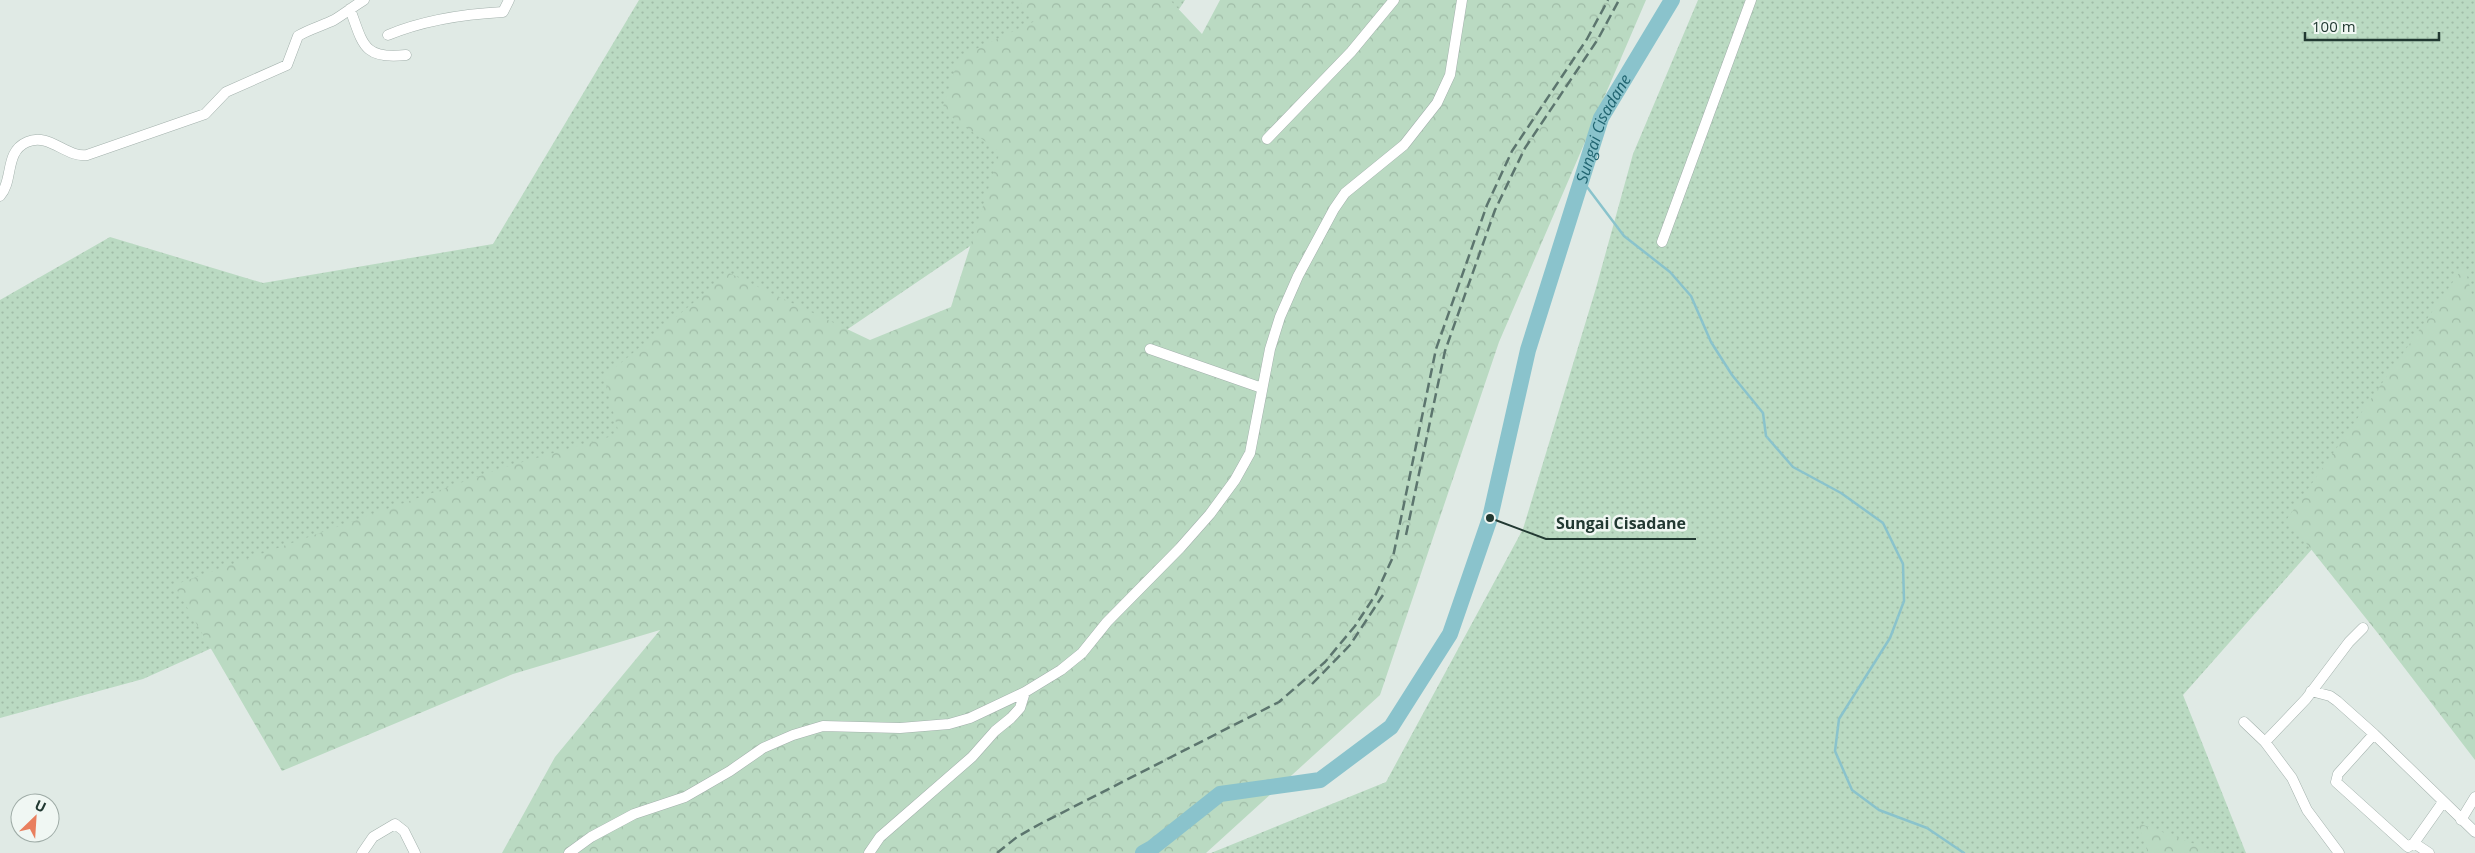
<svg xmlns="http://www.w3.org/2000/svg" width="2475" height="853" font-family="'Open Sans',sans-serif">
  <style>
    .grass { fill: url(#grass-dots) }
    .forest { fill: url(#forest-crowns) }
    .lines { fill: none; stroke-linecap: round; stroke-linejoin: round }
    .stream { stroke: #8ac3cc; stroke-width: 2.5 }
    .river { stroke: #8ac3cc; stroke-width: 16 }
    .minor-casing { stroke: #a3b1ac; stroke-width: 11 }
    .minor { stroke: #fff; stroke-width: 10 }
    .rail { stroke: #5c756e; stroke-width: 2.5; stroke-dasharray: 10 5; stroke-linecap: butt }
    .labels { text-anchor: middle; stroke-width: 5; stroke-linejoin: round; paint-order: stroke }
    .water-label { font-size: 16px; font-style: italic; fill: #206470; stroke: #f0f7f3 }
    .leader { fill: none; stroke: #223932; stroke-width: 2 }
    .callout-dot { fill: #223932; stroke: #f0f7f3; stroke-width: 2 }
    .callout-label { font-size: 16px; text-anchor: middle; font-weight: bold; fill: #223932; stroke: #f0f7f3; stroke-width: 5; stroke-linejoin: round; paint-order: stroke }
  </style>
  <defs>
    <pattern id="grass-dots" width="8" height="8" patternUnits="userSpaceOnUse" patternTransform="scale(1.25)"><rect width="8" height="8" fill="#badac2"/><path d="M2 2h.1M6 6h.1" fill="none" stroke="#a0bca7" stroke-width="1.8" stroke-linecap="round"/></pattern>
    <pattern id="forest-crowns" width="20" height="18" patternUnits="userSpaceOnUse" patternTransform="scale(1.25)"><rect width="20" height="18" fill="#badac2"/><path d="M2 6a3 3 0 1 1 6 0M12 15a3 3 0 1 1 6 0" fill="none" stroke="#a0bca7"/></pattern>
  </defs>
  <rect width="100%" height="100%" fill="#e0eae5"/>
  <path class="grass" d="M 639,0 L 1185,0 L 1069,179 L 705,426 L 143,679 L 0,718 L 0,300 L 110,237 L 263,283 L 493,244 Z
    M 1698,0 L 2475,0 L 2475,400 L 2398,452 L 2183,695 L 2246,853 L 1211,853 L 1386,782 L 1523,529 L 1596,288 L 1633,154 Z"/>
  <path class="forest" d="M 1019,0 L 1170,0 L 1202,34 L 1220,0 L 1646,0 L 1499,342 L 1380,695 L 1206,853 L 502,853 L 555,757 L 660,630 L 513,674 L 282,771 L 174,585 L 502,468 L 619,434 L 604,377 L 729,273 L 870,340 L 951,307 L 1000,152 L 942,110 L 959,57 L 1035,21 Z
    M 2464,266 L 2475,305 L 2475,760 L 2380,636 L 2287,519 Z
    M 2138,823 L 2219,853 L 2148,853 Z"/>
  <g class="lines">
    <path class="stream" d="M 1581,179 L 1624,236 L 1670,272 L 1691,296 L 1711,342 L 1732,375 L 1763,413 L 1766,436 L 1793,467 L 1841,493 L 1883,523 L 1903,564 L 1904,601 L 1890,638 L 1839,719 L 1835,751 L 1852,790 L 1879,810 L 1927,828 L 1964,853"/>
    <path class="river" id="s1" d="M 1143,853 L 1152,848 L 1220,794 L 1320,780 L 1391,727 L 1450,634 L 1490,518 L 1528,350 L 1601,118 L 1672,0"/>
    <g class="minor-casing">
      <path id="minor" d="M 350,9 C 363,44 363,60 406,55
        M 388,35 C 424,20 465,14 503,12 L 509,0
        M 1267,139 L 1351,52 L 1394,0
        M 0,196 C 14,180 4,152 27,142 C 49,132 66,158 87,155 L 205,114 L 226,92 L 287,65 L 298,36 C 307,30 324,25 334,20 C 344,14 354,6 364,0
        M 1662,242 L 1751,0
        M 1150,349 L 1262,388
        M 2311,691 L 2330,696 L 2337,701 L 2374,734 L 2475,832
        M 2244,722 L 2265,742 L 2292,778 L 2307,810 L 2339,853
        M 2374,734 L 2338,774 L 2336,782 L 2408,847 L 2414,843
        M 2265,742 L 2306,699 L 2349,642 L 2363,628
        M 2461,820 L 2475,797
        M 362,853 L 373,837 L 395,824 L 404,831 L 415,853
        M 569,853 L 591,837 L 634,814 L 685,797 L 730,771 L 763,748 L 793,735 L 823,726 L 900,728 L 949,724 L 970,718 L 1025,692 L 1061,670 L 1082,653 L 1107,622 L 1180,548 L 1210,514 L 1235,480 L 1250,453 L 1270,349 L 1280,317 L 1298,276 L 1334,209 L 1345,193 L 1404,145 L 1437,103 L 1450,75 L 1462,0
        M 869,853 L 880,837 L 972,757 L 995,731 L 1011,718 L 1020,708 L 1025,692
        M 2429,853 L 2414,843 L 2443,802"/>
    </g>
    <use href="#minor" class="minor"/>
    <path class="rail" d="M 1406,535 L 1445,351 L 1495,210 L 1525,148 L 1598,39 L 1619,0
      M 1312,684 L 1350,645 L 1383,595
      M 997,853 L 1017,837 L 1040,824 L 1279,702 L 1325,662 L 1355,626 L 1376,594 L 1393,557 L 1436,349 L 1487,205 L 1512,151 L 1587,39 L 1608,0"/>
  </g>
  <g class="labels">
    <g class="water-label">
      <text dy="6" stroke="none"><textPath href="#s1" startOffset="926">Sungai Cisadane</textPath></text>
    </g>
  </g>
  <path class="leader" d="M1490 518L1546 539H1696"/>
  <circle class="callout-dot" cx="1490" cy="518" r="5"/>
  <g class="callout-label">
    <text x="1621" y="529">Sungai Cisadane</text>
  </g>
  <g transform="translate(35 818) rotate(25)"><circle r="24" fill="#f0f7f3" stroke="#9eaba6"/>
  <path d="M0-4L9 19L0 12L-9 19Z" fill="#e97f5e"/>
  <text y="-8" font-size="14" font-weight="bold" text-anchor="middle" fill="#223932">U</text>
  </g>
  <path d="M2305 32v8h134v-8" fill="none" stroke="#223932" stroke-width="2.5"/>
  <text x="2312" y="32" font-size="15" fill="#223932" stroke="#f0f7f3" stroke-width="4" paint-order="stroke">100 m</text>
</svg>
